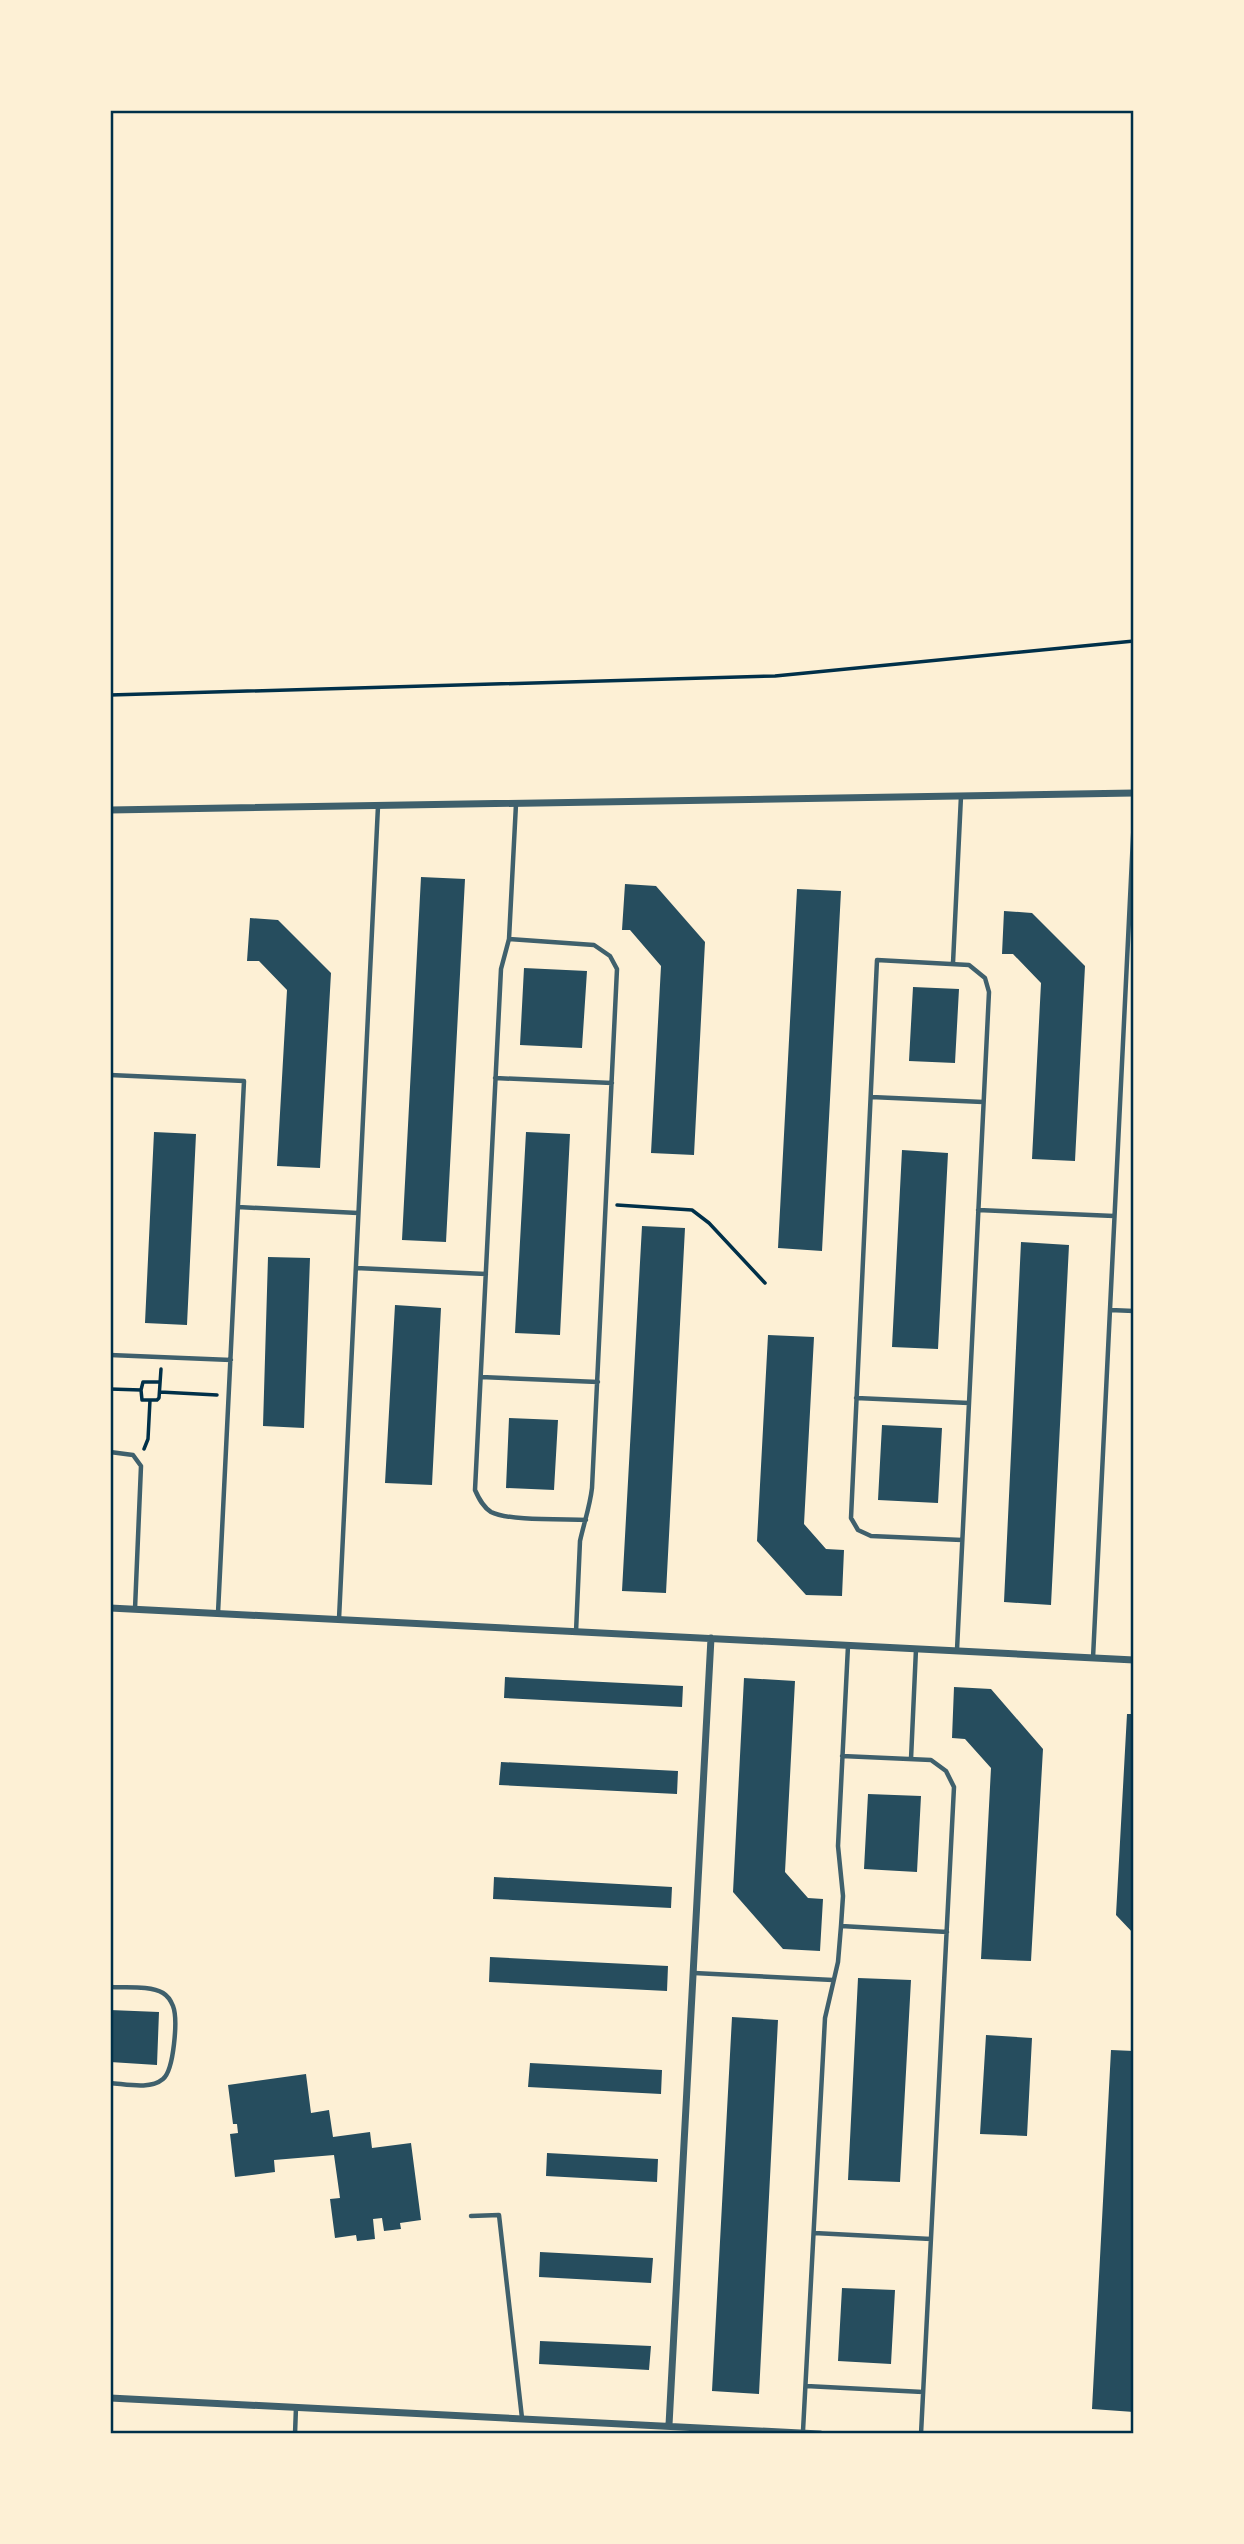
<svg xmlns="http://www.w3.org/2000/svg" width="1244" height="2544" font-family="'DM Sans',sans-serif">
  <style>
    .building { fill: #264d5e }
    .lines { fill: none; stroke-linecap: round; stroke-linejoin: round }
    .path { stroke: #003049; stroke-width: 3.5 }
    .service { stroke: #3f606c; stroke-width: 4.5 }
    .minor { stroke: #3f606c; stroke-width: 7 }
    .neatline { fill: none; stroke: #003049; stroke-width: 2.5 }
  </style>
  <rect width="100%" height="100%" fill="#fdf0d5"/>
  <path class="building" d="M 421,877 L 465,879 L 446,1242 L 402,1240 Z
    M 625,884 L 656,886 L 705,942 L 694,1155 L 651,1153 L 661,966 L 630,930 L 622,930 Z
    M 797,889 L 841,891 L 822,1251 L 778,1248 Z
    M 1004,911 L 1032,913 L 1085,966 L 1075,1161 L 1032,1159 L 1041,983 L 1013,954 L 1002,954 Z
    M 250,918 L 278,920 L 331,973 L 320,1168 L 277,1166 L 287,990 L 259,961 L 247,961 Z
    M 524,968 L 587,971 L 582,1048 L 520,1045 Z
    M 913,987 L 959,989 L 955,1063 L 909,1061 Z
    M 154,1132 L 196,1134 L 187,1325 L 145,1323 Z
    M 526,1132 L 570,1134 L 560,1335 L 515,1333 Z
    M 902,1150 L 948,1153 L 938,1349 L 892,1347 Z
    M 642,1226 L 685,1228 L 666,1593 L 622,1591 Z
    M 1021,1242 L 1069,1245 L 1051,1605 L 1004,1602 Z
    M 268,1257 L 310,1258 L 304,1428 L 263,1426 Z
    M 395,1305 L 441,1308 L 432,1485 L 385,1483 Z
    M 768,1335 L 814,1337 L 804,1524 L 826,1549 L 844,1550 L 842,1596 L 806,1595 L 757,1541 Z
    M 509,1418 L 558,1420 L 554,1490 L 506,1488 Z
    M 882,1425 L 942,1428 L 938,1503 L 878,1500 Z
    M 505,1677 L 683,1686 L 682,1707 L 504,1698 Z
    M 744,1678 L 795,1681 L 785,1872 L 808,1898 L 823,1899 L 820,1951 L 783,1949 L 733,1892 Z
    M 954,1687 L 991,1689 L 1043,1749 L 1031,1961 L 981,1959 L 991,1768 L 965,1739 L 952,1738 Z
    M 1127,1714 L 1134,1714 L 1134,1934 L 1116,1915 Z
    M 501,1762 L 678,1771 L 677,1794 L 499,1785 Z
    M 868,1794 L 921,1796 L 917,1872 L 864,1869 Z
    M 494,1877 L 672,1887 L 671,1908 L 493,1899 Z
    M 490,1957 L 668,1966 L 667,1991 L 489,1982 Z
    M 858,1978 L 911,1980 L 900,2182 L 848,2180 Z
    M 110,2010 L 159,2012 L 157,2065 L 110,2062 Z
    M 732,2017 L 778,2020 L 759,2394 L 712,2391 Z
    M 986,2035 L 1032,2038 L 1027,2136 L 980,2134 Z
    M 1111,2050 L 1134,2051 L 1134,2412 L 1092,2409 Z
    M 530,2063 L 662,2070 L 661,2094 L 528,2087 Z
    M 306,2074 L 311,2113 L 329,2110 L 333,2137 L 370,2132 L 372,2148 L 411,2143 L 421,2220 L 400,2223 L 401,2229 L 384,2231 L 382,2218 L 373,2219 L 375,2239 L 357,2241 L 356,2235 L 335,2238 L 330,2199 L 340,2198 L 334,2155 L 274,2160 L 275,2172 L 235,2177 L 230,2134 L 238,2133 L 237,2124 L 233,2124 L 228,2085 Z
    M 547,2153 L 658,2159 L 657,2182 L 546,2176 Z
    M 540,2252 L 653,2258 L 651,2283 L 539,2277 Z
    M 842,2288 L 895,2290 L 891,2364 L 838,2361 Z
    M 540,2341 L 651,2346 L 649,2370 L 539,2364 Z"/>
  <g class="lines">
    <path class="path" d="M 110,695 L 775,676 L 1134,641
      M 617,1205 L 692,1210 L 709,1223 L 765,1283
      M 110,1389 L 141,1390 L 142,1400 L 157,1400 L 159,1398 L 161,1369
      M 141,1390 L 143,1382 L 159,1382
      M 160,1392 L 217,1395
      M 144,1449 L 148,1439 L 150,1400"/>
    <path class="service" d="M 509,939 L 516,804
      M 953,963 L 961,796
      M 110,1075 L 244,1081 L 218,1613
      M 495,1078 L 612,1083
      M 871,1097 L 983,1102
      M 238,1207 L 358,1213
      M 978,1210 L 1114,1216
      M 356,1268 L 486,1274
      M 1110,1310 L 1134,1311
      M 110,1355 L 231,1360
      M 481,1377 L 598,1382
      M 856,1398 L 969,1403
      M 110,1452 L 133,1455 L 141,1466 L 135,1609
      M 339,1619 L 378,806
      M 576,1632 L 580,1541 C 584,1523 590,1506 592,1488 L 617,969 L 610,956 L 594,945 L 509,939 L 501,969 L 475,1490 C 479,1499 483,1507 491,1512 C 508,1521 565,1519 586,1520
      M 957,1650 L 989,992 L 985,978 L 969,965 L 877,960 L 851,1518 L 858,1530 L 871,1536 L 962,1540
      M 1093,1658 L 1134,817
      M 842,1756 L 931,1760 L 946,1771 L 954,1787 L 921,2434
      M 911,1759 L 916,1649
      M 841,1926 L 947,1932
      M 694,1973 L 833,1980
      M 110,1987 C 126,1988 150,1985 163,1993 C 168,1996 171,2001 173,2006 C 178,2019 174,2070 163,2079 C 150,2090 126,2084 110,2083
      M 471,2216 L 499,2215 L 522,2418
      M 814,2233 L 931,2239
      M 806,2386 L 923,2392
      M 803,2431 L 825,2018 L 838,1962 L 841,1926 L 843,1896 L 838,1846 L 848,1646
      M 295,2434 L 296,2407"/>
    <path class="minor" d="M 110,810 L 1134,793
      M 110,1608 L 1134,1660
      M 110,2398 L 820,2434
      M 669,2425 L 711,1638"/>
  </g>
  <rect width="1244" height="2544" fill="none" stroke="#fdf0d5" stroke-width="224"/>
  <rect x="112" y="112" width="1020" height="2320" class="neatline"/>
</svg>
